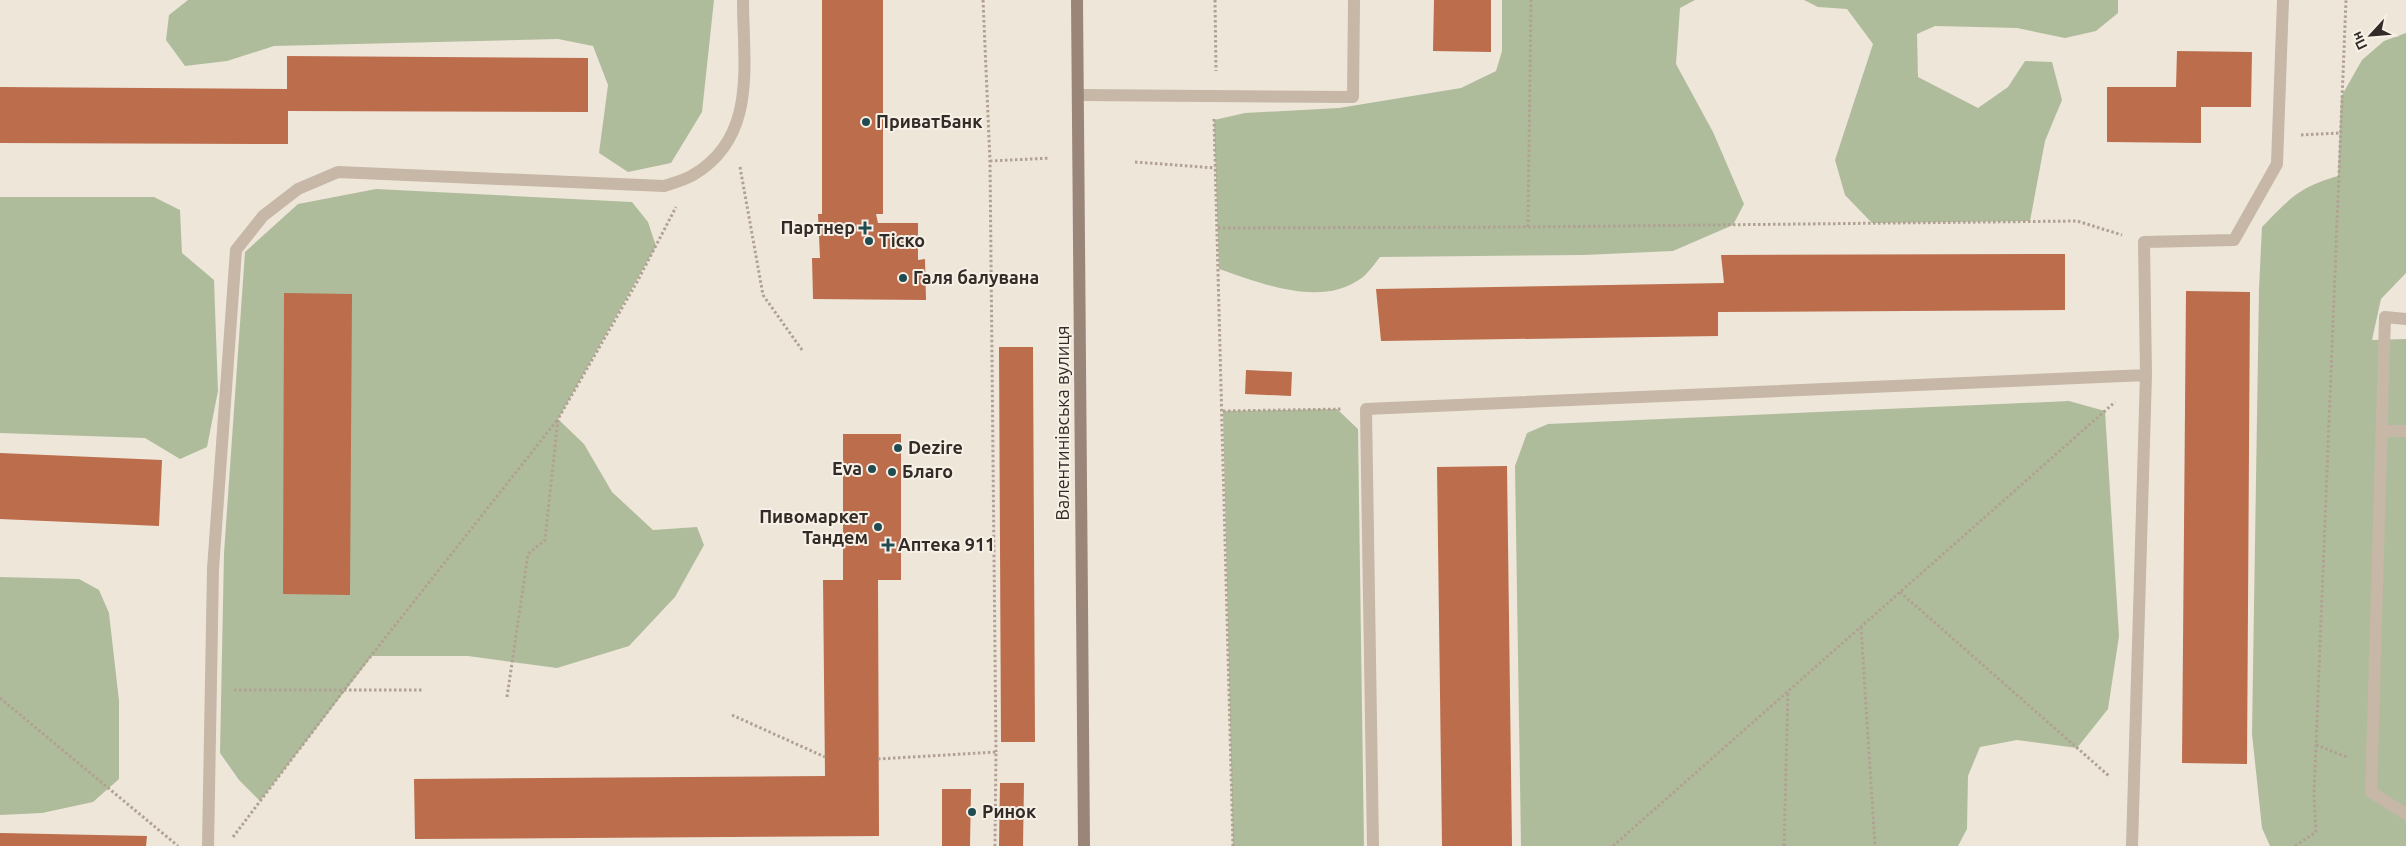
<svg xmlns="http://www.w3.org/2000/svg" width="2406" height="846" font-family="Ubuntu,sans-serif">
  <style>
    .green { fill: #afbc9c }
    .building { fill: #bb6d4c }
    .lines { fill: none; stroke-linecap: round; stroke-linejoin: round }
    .path { stroke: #b1a192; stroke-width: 3; stroke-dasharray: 2.5 2.5; stroke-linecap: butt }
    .lane { stroke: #c6b7a7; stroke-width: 12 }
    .secondary { stroke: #998679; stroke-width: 12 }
    .poi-dot { fill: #204b51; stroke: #f7f0e6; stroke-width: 2 }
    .labels { text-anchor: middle; stroke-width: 4; stroke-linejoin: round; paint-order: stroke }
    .poi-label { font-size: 18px; font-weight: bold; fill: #332b27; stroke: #f7f0e6; text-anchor: start }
    .street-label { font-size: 18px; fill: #332b27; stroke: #f7f0e6 }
  </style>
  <rect width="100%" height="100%" fill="#efe6da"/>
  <path class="green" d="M 188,0 L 714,0 L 702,112 L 671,163 L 628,172 L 599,153 L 608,85 L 593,46 L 558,39 L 274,46 L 227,61 L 185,66 L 166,40 L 169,15 Z
    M 1502,0 L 1695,0 L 1680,8 L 1676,64 L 1713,132 L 1744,204 L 1733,225 L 1673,251 L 1584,255 L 1380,257 C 1375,263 1369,272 1363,277 C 1322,309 1261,283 1219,269 L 1214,120 L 1245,113 L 1339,108 L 1461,88 L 1496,71 L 1502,51 Z
    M 1804,0 L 2118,0 L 2118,13 L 2096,31 L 2065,38 L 2017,28 L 1935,26 L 1917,34 L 1918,77 L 1978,108 L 2008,87 L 2025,61 L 2052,62 L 2062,100 L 2045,141 L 2030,221 L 1872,223 L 1845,195 L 1835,160 L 1873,44 L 1847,9 L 1818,7 Z
    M 2406,33 L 2406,273 L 2381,299 L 2372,340 L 2406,339 L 2406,846 L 2270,846 L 2262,828 L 2252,734 L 2259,289 L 2262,227 C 2289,199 2299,187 2338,176 L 2341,97 L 2362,60 L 2384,41 Z
    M 376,189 L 632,202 L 648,222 L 656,246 L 558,419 L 584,444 L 612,492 L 653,530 L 697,527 L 704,545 L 675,597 L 629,646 L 557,668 L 468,656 L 372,656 L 260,801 L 239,780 L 220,753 L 224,553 L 245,252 L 298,204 Z
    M 0,197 L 154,197 L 180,210 L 182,253 L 214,280 L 218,391 L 207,447 L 180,459 L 145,438 L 0,433 Z
    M 2069,401 L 2105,411 L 2119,636 L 2108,709 L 2077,748 L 2017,740 L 1980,747 L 1968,776 L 1967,829 L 1958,846 L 1521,846 L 1515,466 L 1527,433 L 1548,424 Z
    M 1337,409 L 1358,429 L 1364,846 L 1233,846 L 1223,411 Z
    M 0,577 L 79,579 L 99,590 L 109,613 L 119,701 L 119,779 L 93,802 L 42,813 L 0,815 Z"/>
  <path class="building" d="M 822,0 L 883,0 L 883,214 L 876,214 L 878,223 L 918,223 L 918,260 L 925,259 L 926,300 L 813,299 L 812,258 L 820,258 L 818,214 L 822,214 Z
    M 1434,0 L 1491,0 L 1491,52 L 1433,51 Z
    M 2177,51 L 2252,52 L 2251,107 L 2201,107 L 2201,143 L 2107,142 L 2107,87 L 2176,87 Z
    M 287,56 L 588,58 L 588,112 L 288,111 L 288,144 L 0,143 L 0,87 L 287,89 Z
    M 2065,254 L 2065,310 L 1718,312 L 1718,336 L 1381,341 L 1376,289 L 1724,283 L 1721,255 Z
    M 2186,291 L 2250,292 L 2247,764 L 2182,763 Z
    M 284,293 L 352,294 L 350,595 L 283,594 Z
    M 999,347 L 1033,347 L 1035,742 L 1001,742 Z
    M 1246,370 L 1292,372 L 1291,396 L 1245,394 Z
    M 843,434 L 901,434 L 901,580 L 878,580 L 879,836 L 415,839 L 414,779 L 825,776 L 823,580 L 843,580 Z
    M 0,453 L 162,460 L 159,526 L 0,519 Z
    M 1507,466 L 1512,846 L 1442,846 L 1437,467 Z
    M 1000,783 L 1024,783 L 1023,846 L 999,846 Z
    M 942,789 L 971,789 L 970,846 L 942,846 Z
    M 0,833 L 147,836 L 146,846 L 0,846 Z"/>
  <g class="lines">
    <path class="path" d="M 983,0 L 990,161 L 996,752
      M 1215,0 L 1216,71
      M 1214,119 L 1233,846
      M 2301,135 L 2339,133
      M 990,161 L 1050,158
      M 1135,162 L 1215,168
      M 740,167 L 763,295 L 802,350
      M 1528,227 L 1531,0
      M 1218,228 L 1528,227 L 2077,221 L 2122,235
      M 1223,411 L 1343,409
      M 1900,592 L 2109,776
      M 1861,627 L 1875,846
      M 234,690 L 424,690
      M 507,697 L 528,554 L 545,540 L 558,419 L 637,282 L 676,207
      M 0,698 L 178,846
      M 732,715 L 825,757
      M 2316,745 L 2347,757
      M 878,759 L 996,752 L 995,846
      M 233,837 L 344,690 L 558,419
      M 1613,846 L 2115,402
      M 1784,846 L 1788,692
      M 2295,846 L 2316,832 L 2314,795 L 2346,0"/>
    <path class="lane" d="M 1078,95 L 1353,97 L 1354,0
      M 2406,319 L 2385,317 L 2371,792 L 2406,814
      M 2382,431 L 2406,431
      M 208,846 L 213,569 L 236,250 L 263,216 L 298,189 L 338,172 L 664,186 C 673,183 685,180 693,175 C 758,137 743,64 743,0
      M 1373,846 L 1366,409 L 2146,375
      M 2132,846 L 2146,375 L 2144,242 L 2234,240 L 2277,164 L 2283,0"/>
    <path class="secondary" d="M 1077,0 L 1084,846"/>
  </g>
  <g class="poi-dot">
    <circle cx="866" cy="122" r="5"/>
    <path d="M862.5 220.5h5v5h5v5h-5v5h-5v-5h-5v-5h5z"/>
    <circle cx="869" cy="241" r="5"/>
    <circle cx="903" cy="278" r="5"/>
    <circle cx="898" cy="448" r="5"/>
    <circle cx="872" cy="469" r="5"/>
    <circle cx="892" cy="472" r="5"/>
    <circle cx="878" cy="527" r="5"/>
    <path d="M885.5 537.5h5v5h5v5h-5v5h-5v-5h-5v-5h5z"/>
    <circle cx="972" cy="812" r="5"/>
  </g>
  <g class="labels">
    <g class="poi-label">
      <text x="876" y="128">ПриватБанк</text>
      <text x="855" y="234" text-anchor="end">Партнер</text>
      <text x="879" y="247">Тіско</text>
      <text x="913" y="284">Галя балувана</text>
      <text x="908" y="454">Dezire</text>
      <text x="862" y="475" text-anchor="end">Eva</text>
      <text x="902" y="478">Благо</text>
      <text x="868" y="523" text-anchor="end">Пивомаркет<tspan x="868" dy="21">Тандем</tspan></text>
      <text x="898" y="551">Аптека 911</text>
      <text x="982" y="818">Ринок</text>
    </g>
    <g class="street-label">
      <text transform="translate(1063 423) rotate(-90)" y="6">Валентинівська вулиця</text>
    </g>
  </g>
  <g transform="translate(2371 35) rotate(244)" stroke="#f7f0e6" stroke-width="4" paint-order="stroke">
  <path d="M0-4L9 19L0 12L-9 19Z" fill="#332b27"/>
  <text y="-8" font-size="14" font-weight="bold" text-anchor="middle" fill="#332b27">Пн</text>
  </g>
</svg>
